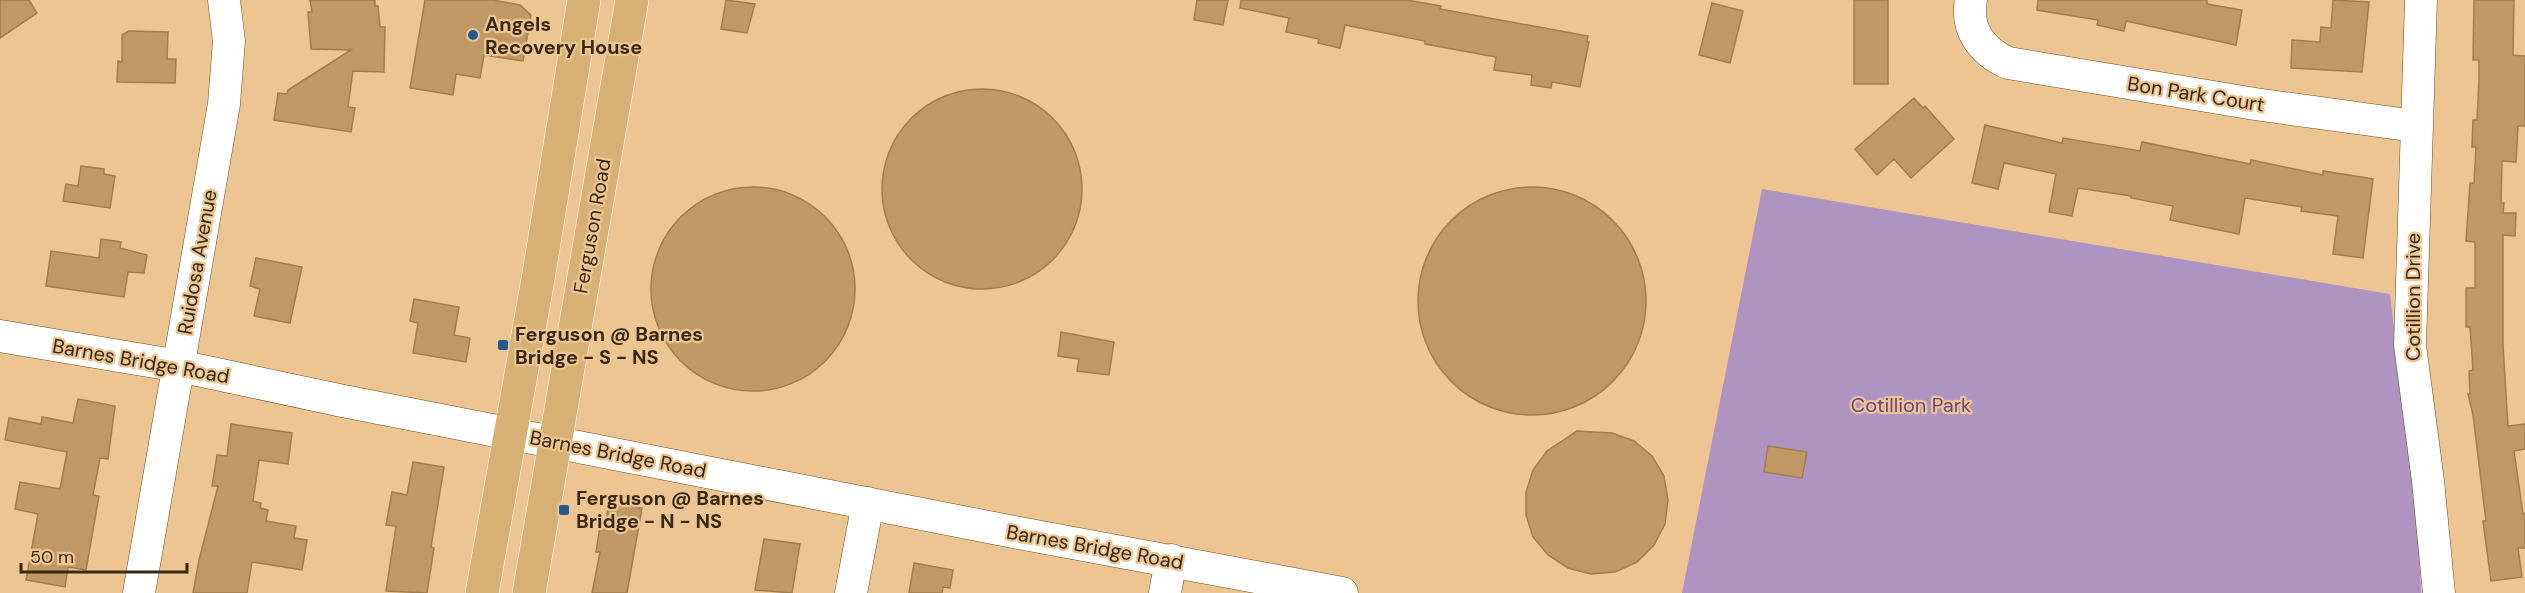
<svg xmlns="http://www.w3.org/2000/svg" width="2525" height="593" font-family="'DM Sans',sans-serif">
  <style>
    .green { fill: #af93c1 }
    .building { fill: #c09865; stroke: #a17c4c; stroke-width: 1.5 }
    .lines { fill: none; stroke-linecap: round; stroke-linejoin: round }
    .minor-casing { stroke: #6e4b19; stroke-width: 33 }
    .major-casing { stroke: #fff; stroke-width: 34 }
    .minor { stroke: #fff; stroke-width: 32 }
    .major { stroke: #d6b075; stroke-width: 33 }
    .poi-dot { fill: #225991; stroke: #edc593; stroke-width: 2 }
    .labels { text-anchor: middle; stroke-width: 4.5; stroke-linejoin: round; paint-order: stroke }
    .poi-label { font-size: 20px; font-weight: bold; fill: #382814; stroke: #edc593; text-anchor: start }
    .street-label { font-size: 20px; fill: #382814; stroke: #edc593 }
    .park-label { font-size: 20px; fill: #6c4284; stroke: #edc593 }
  </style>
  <rect width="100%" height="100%" fill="#edc593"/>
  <path class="green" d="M 1762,189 L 2390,294 L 2418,533 L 2421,593 L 1682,593 Z"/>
  <path class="building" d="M 0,0 L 29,0 L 37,13 L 0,38 Z
    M 310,0 L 375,0 L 375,6 L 378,6 L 380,27 L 385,27 L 384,72 L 353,71 L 348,107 L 355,108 L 351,132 L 274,120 L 278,93 L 287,94 L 288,90 L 351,50 L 311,49 L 308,12 L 312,12 Z
    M 425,0 L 493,0 L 520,5 L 531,15 L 523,61 L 484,55 L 480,78 L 456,74 L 453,95 L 410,88 Z
    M 726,0 L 755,4 L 747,33 L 721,29 Z
    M 1197,0 L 1228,0 L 1223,25 L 1194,20 Z
    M 1241,0 L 1407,0 L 1441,6 L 1440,9 L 1588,36 L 1587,42 L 1589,42 L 1580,87 L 1552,82 L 1551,88 L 1531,85 L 1532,75 L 1494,70 L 1496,57 L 1425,44 L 1425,41 L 1345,25 L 1340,48 L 1318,43 L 1319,39 L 1286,32 L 1289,18 L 1240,8 Z
    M 1854,0 L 1888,0 L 1888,84 L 1854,84 Z
    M 2038,0 L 2207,0 L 2207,4 L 2242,10 L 2236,45 L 2126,21 L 2124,31 L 2097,25 L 2098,20 L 2037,10 Z
    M 2333,0 L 2369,2 L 2362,72 L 2291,68 L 2292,40 L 2320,42 L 2321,27 L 2331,28 Z
    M 2474,0 L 2514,0 L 2513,55 L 2525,56 L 2525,126 L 2518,126 L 2516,162 L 2502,161 L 2501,203 L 2504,203 L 2503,213 L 2516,213 L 2515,236 L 2503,235 L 2503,345 L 2508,426 L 2525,424 L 2525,449 L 2514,451 L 2523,514 L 2525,514 L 2525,548 L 2518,548 L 2522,577 L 2491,581 L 2483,521 L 2486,521 L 2473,415 L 2468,394 L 2470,394 L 2469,371 L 2473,370 L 2470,327 L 2466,327 L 2466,288 L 2475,288 L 2475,242 L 2466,241 L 2470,183 L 2474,183 L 2476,147 L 2472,147 L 2473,120 L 2477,120 L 2479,80 L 2479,60 L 2473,60 Z
    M 1712,3 L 1743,11 L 1730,63 L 1699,55 Z
    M 129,31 L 168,32 L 167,59 L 176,59 L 175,83 L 117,82 L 118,61 L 122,62 L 122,35 Z
    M882 189a100 100 0 1 1 200 0a100 100 0 1 1-200 0Z
    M 1914,98 L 1923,108 L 1925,106 L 1954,139 L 1911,178 L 1894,159 L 1877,175 L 1855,149 Z
    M 1985,125 L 2062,143 L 2063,138 L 2140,151 L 2142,142 L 2250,164 L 2251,160 L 2323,175 L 2323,171 L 2373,179 L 2363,258 L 2333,254 L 2338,216 L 2301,211 L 2302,207 L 2245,198 L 2239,234 L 2170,220 L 2173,206 L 2131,198 L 2131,196 L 2078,188 L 2072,216 L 2049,212 L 2056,174 L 2004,163 L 1998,189 L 1972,183 Z
    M 81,166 L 104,169 L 104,174 L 115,176 L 110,208 L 63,201 L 66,184 L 78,186 Z
    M651 289a102 102 0 1 1 204 0a102 102 0 1 1-204 0Z
    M1418 301a114 114 0 1 1 228 0a114 114 0 1 1-228 0Z
    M 101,239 L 121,242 L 120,248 L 147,255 L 144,273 L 128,272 L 124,297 L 46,286 L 51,251 L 99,258 Z
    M 256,258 L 302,267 L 290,323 L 254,316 L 260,289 L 250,286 Z
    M 414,299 L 459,307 L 454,335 L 470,338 L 466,362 L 413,353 L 418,323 L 410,321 Z
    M 1061,332 L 1114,342 L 1109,375 L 1077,371 L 1079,359 L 1058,356 Z
    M 78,399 L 115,406 L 108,459 L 100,458 L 93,495 L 99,496 L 86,570 L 68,567 L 65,587 L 26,580 L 38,514 L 15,509 L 20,482 L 60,489 L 67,452 L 5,440 L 9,418 L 41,424 L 42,417 L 73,423 Z
    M 231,424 L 292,433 L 288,464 L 259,460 L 253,501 L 261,503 L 260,508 L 268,510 L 266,521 L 296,526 L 294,538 L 307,540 L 302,570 L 252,562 L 247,593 L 193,593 L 199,560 L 218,486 L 212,486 L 217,455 L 227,456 Z
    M 1577,431 L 1612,433 L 1634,441 L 1652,456 L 1664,476 L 1668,500 L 1665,524 L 1654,545 L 1637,562 L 1615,572 L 1591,574 L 1568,568 L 1548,555 L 1533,537 L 1526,515 L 1526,492 L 1533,470 L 1547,451 Z
    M 1768,446 L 1807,452 L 1802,478 L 1764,472 Z
    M 413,462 L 444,467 L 431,547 L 434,548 L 427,593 L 386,591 L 396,526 L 386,525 L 392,492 L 407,495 Z
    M 609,502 L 642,508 L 627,593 L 592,593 L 600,552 L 596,552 L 600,527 L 605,528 Z
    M 764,539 L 800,544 L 792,593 L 755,590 Z
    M 914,563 L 953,570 L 950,588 L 943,587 L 942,593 L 909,593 Z"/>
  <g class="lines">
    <g class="minor-casing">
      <path id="minor" d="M 1971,0 C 1965,30 1983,52 2008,63 L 2255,104 L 2415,126
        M 2421,0 L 2410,345 L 2428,481 L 2439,593
        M 0,336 L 179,366 L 343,401 L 1019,533 L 1342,593
        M 139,593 L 224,104 L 229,41 L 224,0
        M 851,593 L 868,503
        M 1165,593 L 1171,560"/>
    </g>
    <g class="major-casing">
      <path id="major" d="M 482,593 L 538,279 L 584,0
        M 529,593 L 632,0"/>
    </g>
    <use href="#minor" class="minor"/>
    <use href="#major" class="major"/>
  </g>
  <g class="poi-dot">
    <circle cx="473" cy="35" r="6"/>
    <rect x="497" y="339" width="12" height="12" rx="3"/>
    <rect x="558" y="504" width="12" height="12" rx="3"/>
  </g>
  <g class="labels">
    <g class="poi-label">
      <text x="485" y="31">Angels<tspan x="485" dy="23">Recovery House</tspan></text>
      <text x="515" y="341">Ferguson @ Barnes<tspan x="515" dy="23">Bridge - S - NS</tspan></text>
      <text x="576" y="505">Ferguson @ Barnes<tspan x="576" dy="23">Bridge - N - NS</tspan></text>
    </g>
    <g class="street-label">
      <text transform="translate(2196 94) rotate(9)" y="7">Bon Park Court</text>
      <text transform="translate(592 226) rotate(-80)" y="7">Ferguson Road</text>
      <text transform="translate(197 262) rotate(-80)" y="7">Ruidosa Avenue</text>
      <text transform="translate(2413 297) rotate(-90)" y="7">Cotillion Drive</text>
      <text transform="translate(141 361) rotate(10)" y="7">Barnes Bridge Road</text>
      <text transform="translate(618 454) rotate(11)" y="7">Barnes Bridge Road</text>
      <text transform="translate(1095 547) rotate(10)" y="7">Barnes Bridge Road</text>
    </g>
    <g class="park-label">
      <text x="1911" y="412">Cotillion Park</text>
    </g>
  </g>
  <path d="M21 563v9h166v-9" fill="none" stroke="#382814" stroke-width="3"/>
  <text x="30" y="563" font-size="18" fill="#382814" stroke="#edc593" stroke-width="4.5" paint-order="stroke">50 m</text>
</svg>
